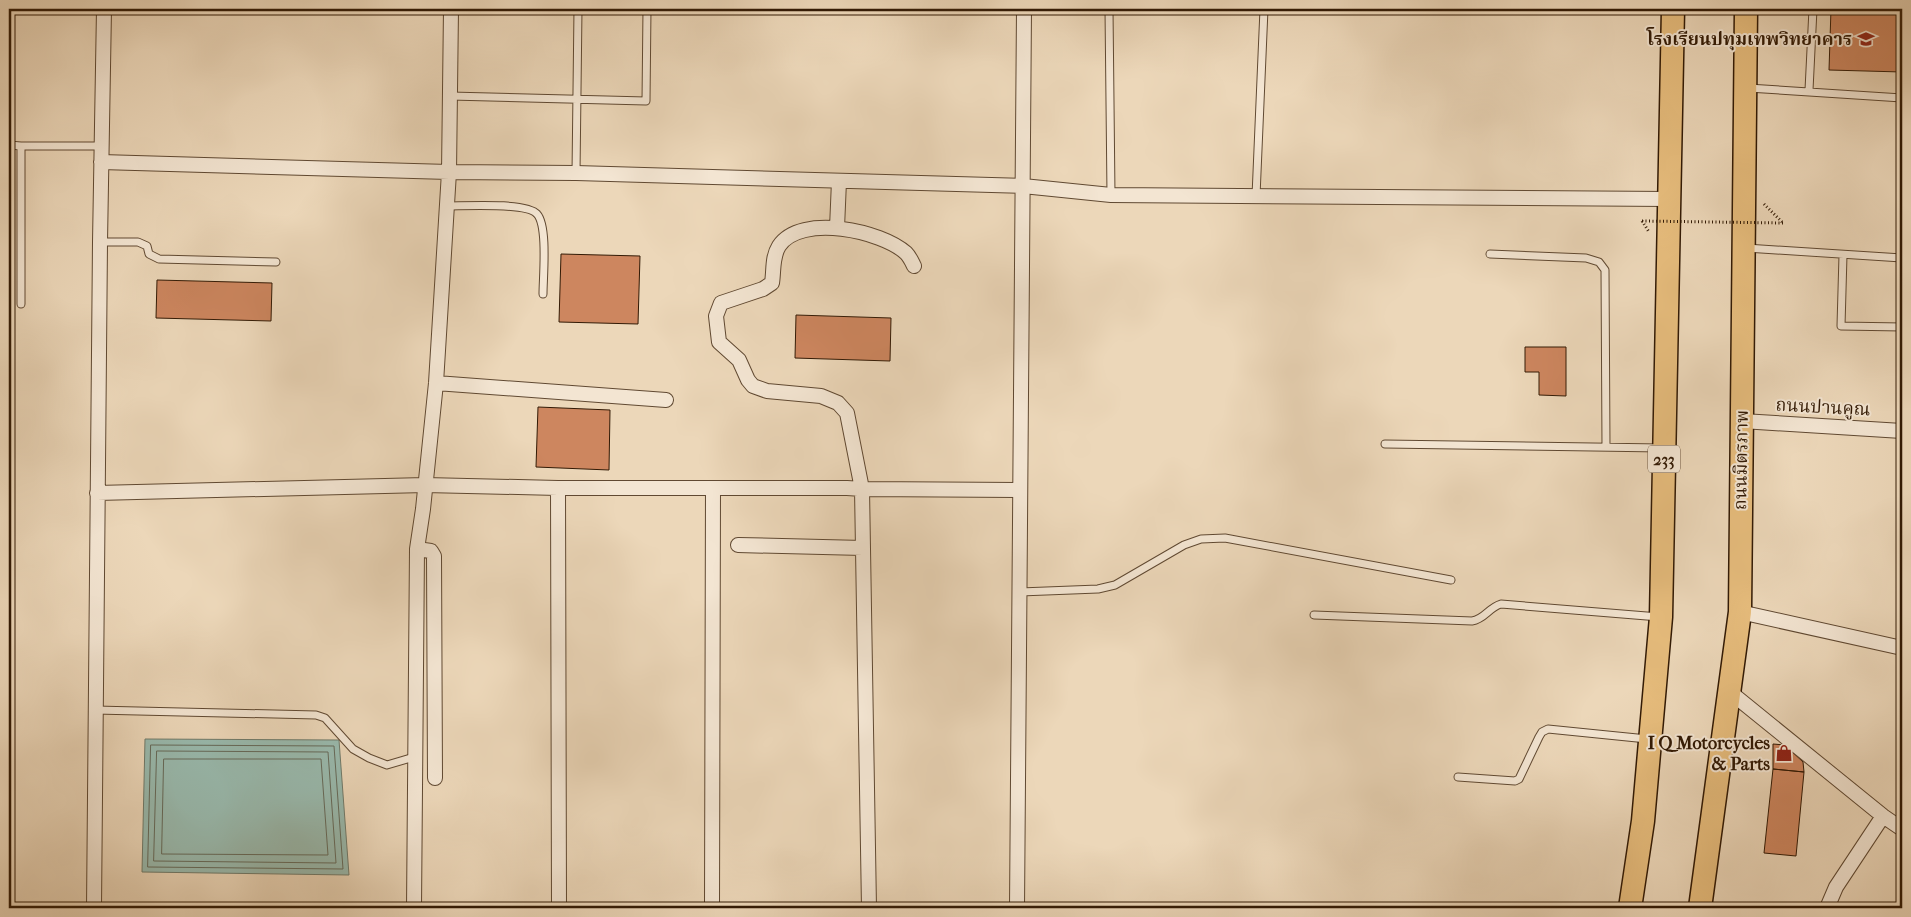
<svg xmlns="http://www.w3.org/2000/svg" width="1911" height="917" font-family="'IM FELL French Canon','Noto Serif Thai',serif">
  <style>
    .water { fill: #99baae; stroke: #707a6a }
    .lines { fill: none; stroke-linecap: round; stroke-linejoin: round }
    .shore { stroke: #666a5a; stroke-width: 1 }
    .building { fill: #cd865f; stroke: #321a05 }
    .service-casing { stroke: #604932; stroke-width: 9 }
    .minor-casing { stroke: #604932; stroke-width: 16 }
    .primary-casing { stroke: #321a05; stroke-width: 25 }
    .path { stroke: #321a05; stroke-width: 3; stroke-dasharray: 1 2.5; stroke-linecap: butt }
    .service { stroke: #f3e5d2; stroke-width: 7 }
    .minor { stroke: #f3e5d2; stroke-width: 14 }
    .primary { stroke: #e6bc7c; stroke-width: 22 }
    .path-bridge { stroke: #321a05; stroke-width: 3; stroke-dasharray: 1 2.5; stroke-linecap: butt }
    .labels { text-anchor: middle; stroke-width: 4; stroke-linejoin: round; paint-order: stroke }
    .shield { fill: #f3e5d2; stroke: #6c5742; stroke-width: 1 }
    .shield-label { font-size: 16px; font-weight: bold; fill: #321a05 }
    .poi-label { font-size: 18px; font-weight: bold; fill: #321a05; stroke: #f3e5d2; text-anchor: end }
    .street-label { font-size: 18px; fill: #321a05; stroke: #f3e5d2 }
  </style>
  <rect width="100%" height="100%" fill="#ecd7b9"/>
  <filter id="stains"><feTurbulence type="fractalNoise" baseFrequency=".004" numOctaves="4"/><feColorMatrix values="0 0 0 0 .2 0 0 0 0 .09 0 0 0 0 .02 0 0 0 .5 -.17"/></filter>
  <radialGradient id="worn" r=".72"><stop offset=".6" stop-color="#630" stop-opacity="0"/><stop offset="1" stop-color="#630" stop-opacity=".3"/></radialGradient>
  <path class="water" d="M 145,739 L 339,740 L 349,875 L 142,872 Z"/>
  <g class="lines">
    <path class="shore" d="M 151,745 L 334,746 L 343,869 L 148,867 Z
      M 157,751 L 328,752 L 336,863 L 154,861 Z
      M 164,759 L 321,759 L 328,855 L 162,854 Z"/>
  </g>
  <path class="building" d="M 1831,9 L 1902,9 L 1902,72 L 1829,70 Z
    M 561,254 L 640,256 L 638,324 L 559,322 Z
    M 157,280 L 272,283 L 271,321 L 156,318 Z
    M 796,315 L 891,318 L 890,361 L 795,358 Z
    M 1525,347 L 1566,347 L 1566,396 L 1539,395 L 1539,372 L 1525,372 Z
    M 538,407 L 610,410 L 609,470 L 536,467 Z
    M 1773,744 L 1785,745 L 1803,762 L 1804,772 L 1773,769 Z
    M 1773,769 L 1804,772 L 1796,856 L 1764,853 Z"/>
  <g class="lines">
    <g class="service-casing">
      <path id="service" d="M 1109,9 L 1111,195
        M 1748,88 L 1902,98
        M 1809,90 L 1813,9
        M 450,96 L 646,101 L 647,9
        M 9,145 L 21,146 L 21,304
        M 21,146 L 101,146
        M 576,173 L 578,9
        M 1256,196 L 1264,9
        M 447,206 C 464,206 527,202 537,214 C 548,226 543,277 543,294
        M 100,242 L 138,242 L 147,246 L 149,254 L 159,259 L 276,262
        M 1746,248 L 1902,258
        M 1490,254 L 1586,258 L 1599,262 L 1605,270 L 1606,447
        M 1843,255 L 1841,326 L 1902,327
        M 1385,444 L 1662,448
        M 1020,592 L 1098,589 L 1115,585 L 1184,545 L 1201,539 L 1225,538 L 1451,580
        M 1314,615 L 1472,621 C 1485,619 1488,608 1501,604 L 1659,617
        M 95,710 L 316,715 L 325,718 L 353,749 L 369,758 L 387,765 L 414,757
        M 1458,777 L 1515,781 L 1519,779 L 1539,737 L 1542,732 L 1548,729 L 1647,739"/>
    </g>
    <g class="minor-casing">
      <path id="minor" d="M 101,162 L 449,172 L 576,173 L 1023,186 L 1111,195 L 1669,199
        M 837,228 L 839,181
        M 436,383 L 666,400
        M 1742,421 L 1902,431
        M 558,488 L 559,908
        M 97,493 L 425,485 L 558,488 L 847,488 L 862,489 L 1020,490
        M 738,545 L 863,548
        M 417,549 L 431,551 L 434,556 L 435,778
        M 1740,612 L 1902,648
        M 1730,692 L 1883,816 L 1902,829
        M 94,908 L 100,242 L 104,9
        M 414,908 L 417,549 L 423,509 L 436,383 L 449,172 L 451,9
        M 712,908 L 713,489
        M 869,908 L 862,489 L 847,413 L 838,403 L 821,396 L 767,391 L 753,386 L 748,380 L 739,360 L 719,342 L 716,316 L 721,303 L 763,289 L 772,283 C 774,270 772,257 779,246 C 801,213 882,231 906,253 C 910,257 912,262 914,266
        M 1017,908 L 1024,9
        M 1827,908 L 1836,887 L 1883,816"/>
    </g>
    <g class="primary-casing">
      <path id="primary" d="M 1630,908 L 1643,821 L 1661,617 L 1673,9
        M 1700,908 L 1740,612 L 1746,9"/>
    </g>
    <path class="path" d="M 1764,204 L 1783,223
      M 1642,221 L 1649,232"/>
    <use href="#service" class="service"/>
    <use href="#minor" class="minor"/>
    <use href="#primary" class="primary"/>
    <path class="path-bridge" d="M 1642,221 L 1783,223"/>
  </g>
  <defs>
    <g id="school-bare" transform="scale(1.35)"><path d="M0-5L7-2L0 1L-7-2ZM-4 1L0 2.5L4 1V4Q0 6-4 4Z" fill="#8f2418" stroke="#f3e5d2" stroke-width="2.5" paint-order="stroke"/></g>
    <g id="shop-bare" transform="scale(1.35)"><path d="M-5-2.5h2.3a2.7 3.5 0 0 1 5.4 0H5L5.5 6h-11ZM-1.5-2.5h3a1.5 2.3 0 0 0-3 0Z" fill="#8f2418" stroke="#f3e5d2" stroke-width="2.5" paint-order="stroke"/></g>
  </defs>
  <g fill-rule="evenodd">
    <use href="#school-bare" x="1866" y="39"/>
    <use href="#shop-bare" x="1784" y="753"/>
  </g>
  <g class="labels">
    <rect class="shield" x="1648" y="445.5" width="32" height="27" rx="4"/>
    <g class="shield-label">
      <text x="1664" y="465">233</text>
    </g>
    <g class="poi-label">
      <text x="1852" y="45">โรงเรียนปทุมเทพวิทยาคาร</text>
      <text x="1770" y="749">I Q Motorcycles<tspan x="1770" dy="21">&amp; Parts</tspan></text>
    </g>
    <g class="street-label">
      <text transform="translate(1823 407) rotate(3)" y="6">ถนนปานคูณ</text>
      <text transform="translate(1741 460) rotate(-89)" y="6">ถนนมิตรภาพ</text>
    </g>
  </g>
  <rect width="1911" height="917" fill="none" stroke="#ecd7b9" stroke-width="30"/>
  <rect x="10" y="10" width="1891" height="897" fill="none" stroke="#321a05" stroke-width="2.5"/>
  <rect x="15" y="15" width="1881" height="887" fill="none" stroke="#321a05"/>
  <rect width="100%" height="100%" filter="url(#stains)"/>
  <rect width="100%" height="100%" fill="url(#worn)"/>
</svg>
